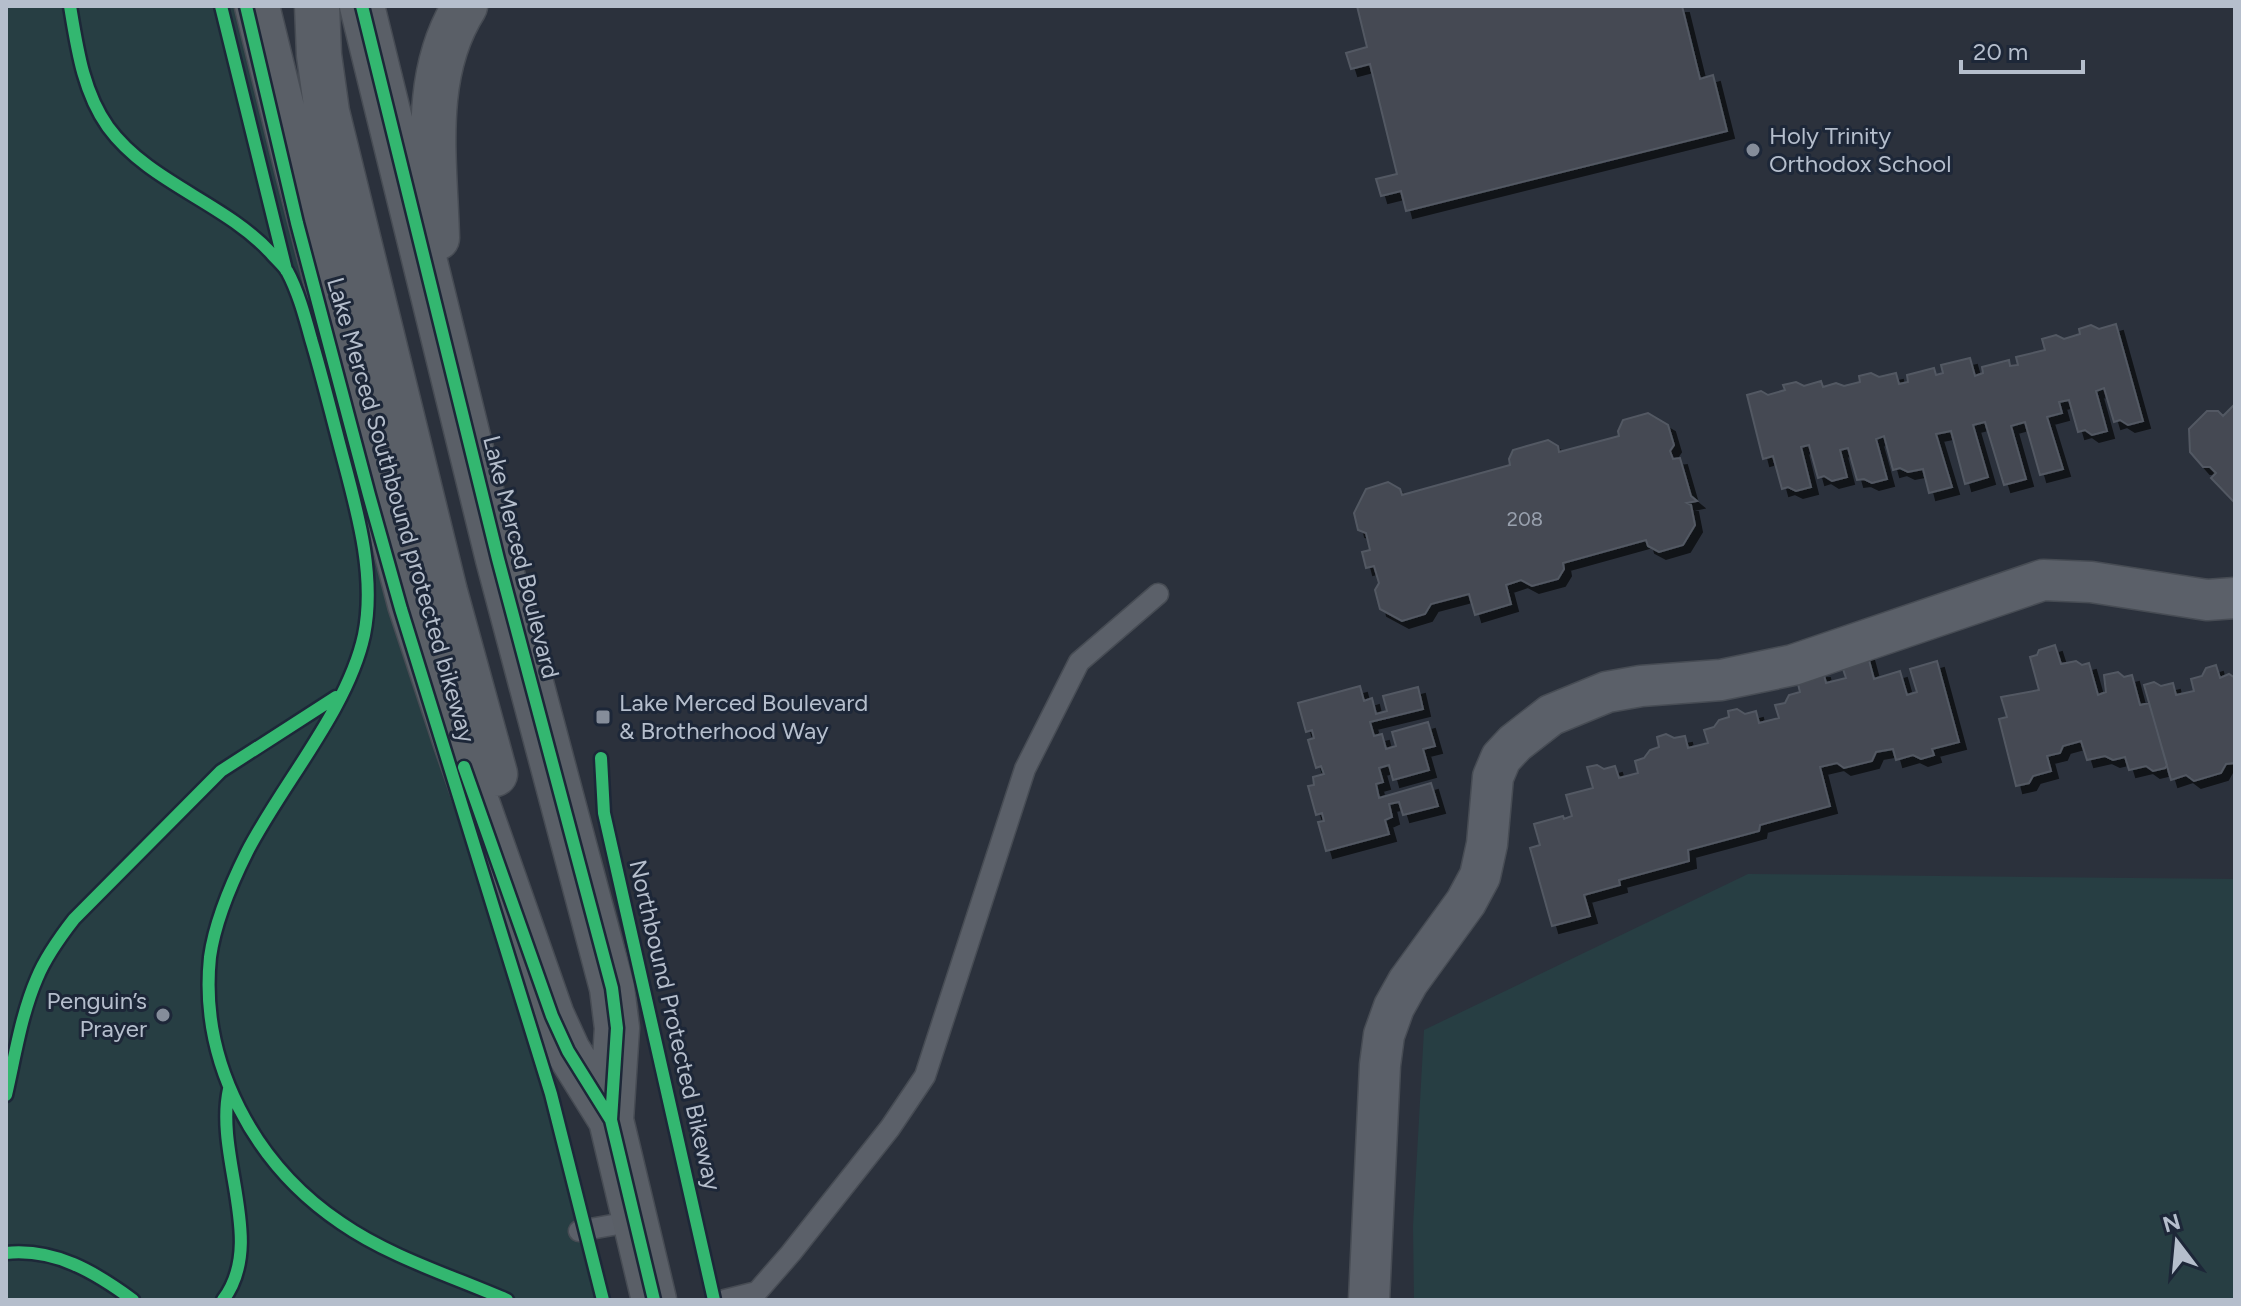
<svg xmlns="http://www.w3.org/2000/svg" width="2241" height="1306" font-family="Figtree,sans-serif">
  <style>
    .green { fill: #273e43 }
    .building { fill: #444952; stroke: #535963; stroke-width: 2; filter: url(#shadow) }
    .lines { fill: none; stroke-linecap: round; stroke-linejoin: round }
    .service-casing { stroke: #474c54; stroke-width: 23 }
    .minor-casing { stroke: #474c54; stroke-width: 43 }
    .secondary-casing { stroke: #474c54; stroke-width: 47 }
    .service { stroke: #5b6069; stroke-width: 20 }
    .minor { stroke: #5b6069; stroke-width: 40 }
    .secondary { stroke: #5a5f67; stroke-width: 44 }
    .cycleway-casing { stroke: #1d2738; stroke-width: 17 }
    .cycleway { stroke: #33b770; stroke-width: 12 }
    .poi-dot { fill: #858d9a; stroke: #1d2738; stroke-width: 3 }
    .labels { text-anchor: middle; stroke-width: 6; stroke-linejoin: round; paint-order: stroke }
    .number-label { font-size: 20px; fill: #99a1ae }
    .poi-label { font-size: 24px; fill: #b5becc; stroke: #1d2738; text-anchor: start }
    .street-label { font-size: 24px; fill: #b5becc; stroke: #1d2738 }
  </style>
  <defs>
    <filter id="shadow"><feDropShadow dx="7" dy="7" stdDeviation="0" flood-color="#0009"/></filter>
  </defs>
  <rect width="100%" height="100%" fill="#2b313c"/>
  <path class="green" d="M 6,6 L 242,6 L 390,581 L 534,1051 L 563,1153 L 600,1300 L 6,1300 Z
    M 1748,874 L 2235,879 L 2235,1300 L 1414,1300 L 1413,1226 L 1424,1030 Z"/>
  <path class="building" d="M 1357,6 L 1682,6 L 1700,79 L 1713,75 L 1727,131 L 1406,211 L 1401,191 L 1381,196 L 1376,179 L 1397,174 L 1370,64 L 1351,69 L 1346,53 L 1367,47 Z
    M 2116,324 L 2143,421 L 2128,425 L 2120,420 L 2114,422 L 2104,388 L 2096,391 L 2107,431 L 2092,435 L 2085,430 L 2078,432 L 2069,400 L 2059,402 L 2062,413 L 2047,417 L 2063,469 L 2040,475 L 2025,422 L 2011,426 L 2026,479 L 2004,485 L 1985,422 L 1973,425 L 1988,477 L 1965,484 L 1951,431 L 1936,434 L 1952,487 L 1929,493 L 1923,469 L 1908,472 L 1900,468 L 1893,470 L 1884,436 L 1876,439 L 1887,479 L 1872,483 L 1864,479 L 1857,480 L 1848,448 L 1840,450 L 1847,477 L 1832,481 L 1824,476 L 1818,478 L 1809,445 L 1801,447 L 1811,487 L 1796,491 L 1788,487 L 1782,489 L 1773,456 L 1763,459 L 1747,395 L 1761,391 L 1768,395 L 1785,390 L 1783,385 L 1796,382 L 1804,386 L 1821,381 L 1823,387 L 1836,383 L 1844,386 L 1860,382 L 1859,376 L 1871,373 L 1879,377 L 1896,373 L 1899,384 L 1908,382 L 1907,375 L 1934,368 L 1936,375 L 1943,373 L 1941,365 L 1970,358 L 1975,376 L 1983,373 L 1982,367 L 2009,360 L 2010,366 L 2018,365 L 2016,357 L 2045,350 L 2042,339 L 2056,335 L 2064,339 L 2080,334 L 2079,329 L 2091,325 L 2099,329 Z
    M 2235,404 L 2235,503 L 2211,478 L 2216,473 L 2210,467 L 2203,467 L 2190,452 L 2189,429 L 2207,411 L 2218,411 L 2223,416 Z
    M 1648,413 L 1668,425 L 1674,445 L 1670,451 L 1673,459 L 1680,458 L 1691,496 L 1697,501 L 1687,503 L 1691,505 L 1695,525 L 1683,545 L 1659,552 L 1648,546 L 1646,540 L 1563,563 L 1564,569 L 1558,579 L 1532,586 L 1521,580 L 1506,585 L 1511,604 L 1475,615 L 1469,594 L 1431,604 L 1425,614 L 1402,621 L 1380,609 L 1375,590 L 1379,583 L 1374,566 L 1366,568 L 1362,552 L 1370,550 L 1366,533 L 1358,530 L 1354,513 L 1366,489 L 1388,482 L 1400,489 L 1402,495 L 1510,465 L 1509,459 L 1513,450 L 1548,440 L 1558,446 L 1559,452 L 1619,436 L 1618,431 L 1623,420 Z
    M 2055,645 L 2061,664 L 2076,661 L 2082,665 L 2089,663 L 2098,695 L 2106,692 L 2104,675 L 2118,672 L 2124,677 L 2132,675 L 2140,705 L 2149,703 L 2167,765 L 2165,768 L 2153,771 L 2146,766 L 2129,770 L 2125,757 L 2113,760 L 2105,756 L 2087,760 L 2081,741 L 2063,746 L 2060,753 L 2047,756 L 2051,771 L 2033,776 L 2029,783 L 2016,786 L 1999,719 L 2007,717 L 2001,697 L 2039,690 L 2030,657 L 2037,655 L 2039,650 Z
    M 1867,653 L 1874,679 L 1900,671 L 1907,695 L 1917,692 L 1910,669 L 1937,661 L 1959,742 L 1932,749 L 1934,755 L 1921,759 L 1913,755 L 1896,760 L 1893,749 L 1876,752 L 1872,761 L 1844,768 L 1837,763 L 1820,767 L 1830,806 L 1760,825 L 1759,831 L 1688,850 L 1689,861 L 1619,880 L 1620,885 L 1584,895 L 1590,916 L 1552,926 L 1530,848 L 1540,845 L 1534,824 L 1563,816 L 1564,819 L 1572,816 L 1566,795 L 1593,788 L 1587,767 L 1597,765 L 1604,769 L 1615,766 L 1619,778 L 1638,773 L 1635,761 L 1644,758 L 1650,750 L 1659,747 L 1657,737 L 1666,734 L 1674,738 L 1685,736 L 1688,748 L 1708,743 L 1704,730 L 1714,727 L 1719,720 L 1729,717 L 1728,711 L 1737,709 L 1745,714 L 1756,711 L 1759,723 L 1779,718 L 1775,705 L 1785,703 L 1789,695 L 1800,692 L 1795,672 L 1823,671 L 1826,683 L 1846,678 L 1842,666 Z
    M 2216,665 L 2220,678 L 2229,674 L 2235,678 L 2235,763 L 2226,764 L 2221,773 L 2194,781 L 2186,775 L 2171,780 L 2144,685 L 2154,682 L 2161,686 L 2173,683 L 2176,695 L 2194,691 L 2191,679 L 2202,676 L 2206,668 Z
    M 1360,686 L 1364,701 L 1372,698 L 1376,714 L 1387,711 L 1383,696 L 1418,687 L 1423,709 L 1370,722 L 1374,736 L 1382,734 L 1386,749 L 1396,746 L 1392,732 L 1428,722 L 1435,746 L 1423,749 L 1429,770 L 1393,780 L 1389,765 L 1379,768 L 1383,782 L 1376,784 L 1379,798 L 1431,783 L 1438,806 L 1403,815 L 1399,802 L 1389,804 L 1392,817 L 1385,820 L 1389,834 L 1326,851 L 1318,822 L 1324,821 L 1322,813 L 1316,815 L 1308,786 L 1314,785 L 1313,777 L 1324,774 L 1321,766 L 1316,768 L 1308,740 L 1314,738 L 1312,730 L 1306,732 L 1298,703 Z"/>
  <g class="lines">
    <g class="service-casing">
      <path id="service" d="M 579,1231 L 635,1221
        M 725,1300 L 757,1292 L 791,1253 L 890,1128 L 925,1076 L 1025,769 L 1079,662 L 1158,594"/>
    </g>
    <g class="minor-casing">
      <path id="minor" d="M 1369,1300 L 1380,1065 L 1384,1035 L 1394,1007 L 1408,982 L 1466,902 L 1480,876 L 1487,844 L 1493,777 L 1501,758 L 1515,743 L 1551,715 L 1607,692 L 1641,686 L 1721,680 L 1793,665 L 2043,580 L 2091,582 L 2207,600 L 2235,598"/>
    </g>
    <g class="secondary-casing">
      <path id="secondary" d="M 257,6 L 297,169 L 410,604 L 456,743 L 552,1016 L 568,1051 L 611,1120
        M 317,6 L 319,55 L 327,112 L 445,592 L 495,774
        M 362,6 L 498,559 L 612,988 L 617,1028 L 611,1120 L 654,1300
        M 437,238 C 435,160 421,75 465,6"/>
    </g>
    <use href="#service" class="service"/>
    <use href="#minor" class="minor"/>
    <use href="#secondary" class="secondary"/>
    <g class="cycleway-casing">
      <path id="cycleway" d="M 70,6 C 77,48 83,92 108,127 C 149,183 224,202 271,253 C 276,259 283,265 287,271 C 298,291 305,317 311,339 C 321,372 329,405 338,439 C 354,501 377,571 364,635 C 348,709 282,784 247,852 C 231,884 215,921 210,957 C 199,1063 255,1165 341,1223 C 390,1257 452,1276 507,1300
        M 221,6 L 286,270
        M 246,6 L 297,223 L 369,495 L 401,609 L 551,1094 L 603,1300
        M 362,6 L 498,559 L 612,988 L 617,1028 L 611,1120 L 654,1300
        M 601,758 L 604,813 L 714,1300
        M 464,767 L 552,1016 L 568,1051 L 611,1120
        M 6,1095 C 15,1056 21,1015 37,978 C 46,956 60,937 74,919 L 221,771 L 336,697
        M 6,1253 C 55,1248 95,1272 133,1300
        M 223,1300 C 267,1242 214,1157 229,1089"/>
    </g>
    <use href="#cycleway" class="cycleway"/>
  </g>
  <g class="poi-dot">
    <circle cx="1753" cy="150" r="8"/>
    <rect x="595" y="709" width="16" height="16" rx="4"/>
    <circle cx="163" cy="1015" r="8"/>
  </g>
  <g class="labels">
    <g class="number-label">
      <text x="1525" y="526">208</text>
    </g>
    <g class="poi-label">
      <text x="1769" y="144">Holy Trinity<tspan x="1769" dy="28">Orthodox School</tspan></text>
      <text x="619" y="711">Lake Merced Boulevard<tspan x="619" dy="28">&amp; Brotherhood Way</tspan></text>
      <text x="147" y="1009" text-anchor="end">Penguin’s<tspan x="147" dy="28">Prayer</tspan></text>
    </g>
    <g class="street-label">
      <text transform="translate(401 510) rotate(74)" y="8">Lake Merced Southbound protected bikeway</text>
      <text transform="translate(521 557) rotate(76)" y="8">Lake Merced Boulevard</text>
      <text transform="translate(675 1025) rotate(77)" y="8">Northbound Protected Bikeway</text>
    </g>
  </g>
  <rect width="2241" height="1306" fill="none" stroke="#b5becc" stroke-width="16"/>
  <g transform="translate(2177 1242) rotate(344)" stroke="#1d2738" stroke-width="6" paint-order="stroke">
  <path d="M0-6L14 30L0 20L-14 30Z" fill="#b5becc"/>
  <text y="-12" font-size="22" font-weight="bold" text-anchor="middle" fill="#b5becc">N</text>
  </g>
  <path d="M1961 60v12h122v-12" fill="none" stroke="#b5becc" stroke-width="4"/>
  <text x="1973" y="60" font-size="24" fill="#b5becc" stroke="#1d2738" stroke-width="6" paint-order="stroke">20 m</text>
</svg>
